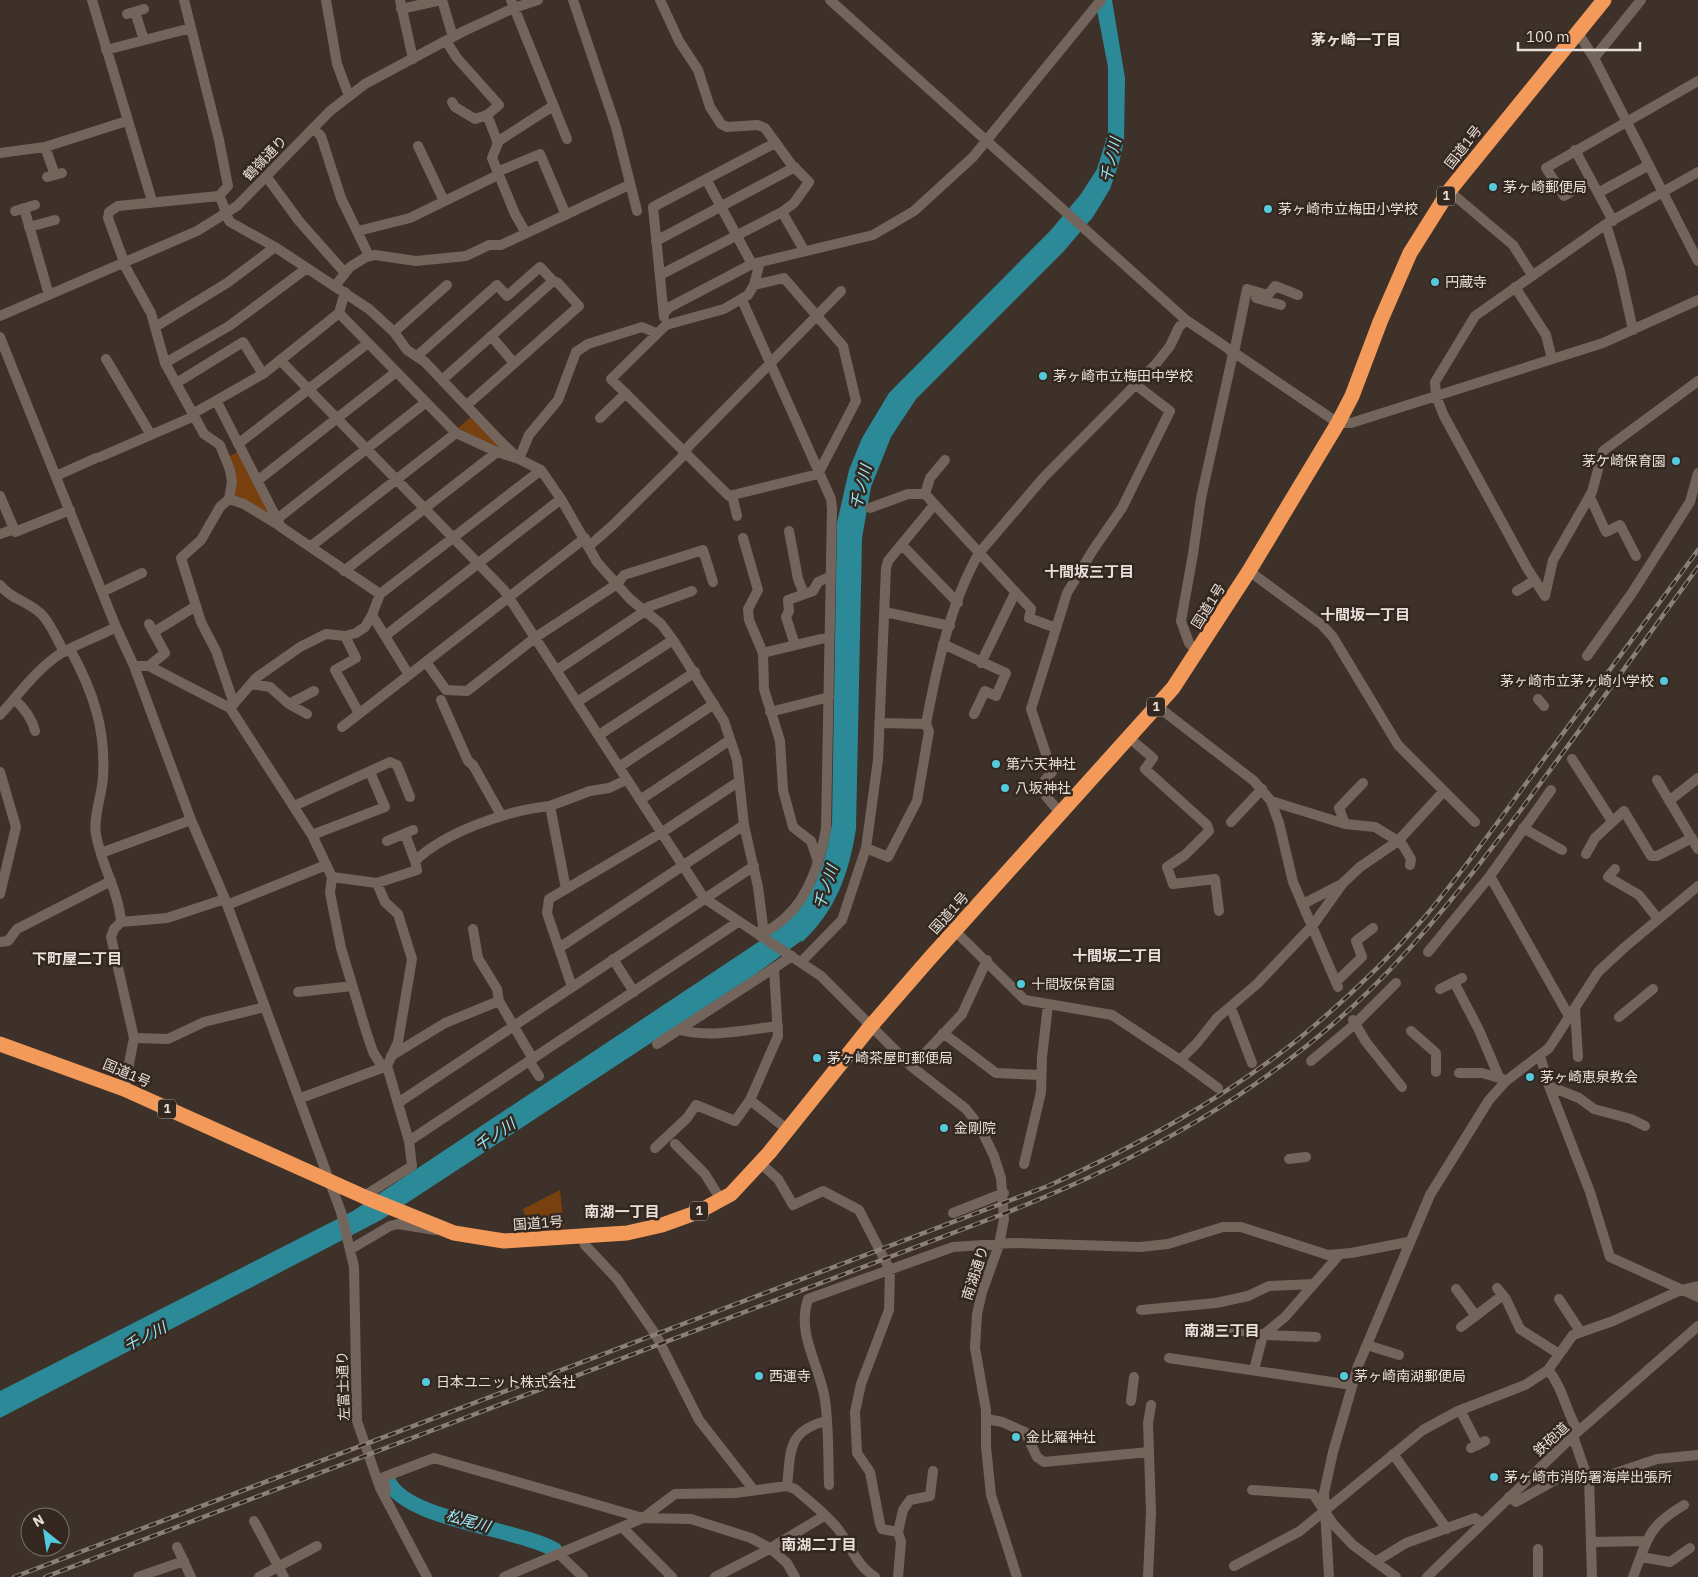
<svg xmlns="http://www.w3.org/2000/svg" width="1698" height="1577" font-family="'IBM Plex Sans','Noto Sans JP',sans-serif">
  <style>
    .green { fill: #783f0f }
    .water { fill: #2c8997 }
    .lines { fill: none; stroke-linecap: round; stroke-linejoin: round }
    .river { stroke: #2c8997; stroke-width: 15 }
    .minor { stroke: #74655c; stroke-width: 10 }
    .highway { stroke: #f39a5a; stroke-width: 15 }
    .rail-casing { stroke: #8a7f79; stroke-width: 4.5 }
    .rail { stroke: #34271f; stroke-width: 2.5; stroke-dasharray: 8; stroke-linecap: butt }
    .poi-dot { fill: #54cadd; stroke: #34271f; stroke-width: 2 }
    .labels { text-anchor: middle; stroke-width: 5; stroke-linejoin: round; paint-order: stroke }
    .shield { fill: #34271f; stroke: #b1a8a2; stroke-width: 1 }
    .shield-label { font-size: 12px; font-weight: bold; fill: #e7dfda }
    .street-label { font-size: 14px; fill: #e7dfda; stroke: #34271f }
    .poi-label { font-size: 14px; fill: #e7dfda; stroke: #34271f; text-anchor: start }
    .neighbourhood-label { font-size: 15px; font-weight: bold; fill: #e7dfda; stroke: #34271f }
    .water-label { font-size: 15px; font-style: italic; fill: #98ebfa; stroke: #34271f }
  </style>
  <rect width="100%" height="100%" fill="#3e3129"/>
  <path class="green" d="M 472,416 L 506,452 L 458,428 Z
    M 239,451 L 276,521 L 232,496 L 228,457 Z
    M 560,1190 L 564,1227 L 529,1230 L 523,1209 Z"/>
  <path class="water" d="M 1095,0 L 1112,0 L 1125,78 L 1124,141 L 1119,163 L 1110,189 L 1093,217 L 1064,251 L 916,399 L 891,437 L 871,487 L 862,538 L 856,829 C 849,874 835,912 802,942 L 801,941 L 753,976 L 381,1220 L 0,1418 L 0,1391 L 353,1211 L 775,931 C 813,904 824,868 832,824 L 837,523 L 849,470 L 862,438 L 889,393 L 1051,230 L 1081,194 L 1097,169 L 1108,133 L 1108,67 Z"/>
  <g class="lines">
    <path class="river" d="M 388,1480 C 404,1520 517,1528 555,1550"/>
    <path class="minor" d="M 92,0 L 152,201
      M 184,0 L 219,140 L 228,186 L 219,196 C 226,207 224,213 230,222 L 275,247 L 369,309 L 394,332 L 407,350 L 425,362 L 442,380 L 500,441 L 519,459 L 541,470 L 561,499 L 597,562 L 630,599 L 661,624 L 673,640 L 724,721 L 737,760 L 744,825 L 758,887 L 763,926 L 760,936
      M 326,0 L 337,64 L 349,96
      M 400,0 L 413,59
      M 442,0 L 453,37
      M 511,0 L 567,139
      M 573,0 L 616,127 L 637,211
      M 660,0 L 679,41 L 698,70 L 710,107 L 721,124 L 727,127 L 758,125 L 765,128 L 791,164 L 809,182 L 794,203 L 782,212 L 804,250
      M 830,0 L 1186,320 L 1338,423 L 1351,423 L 1603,343 L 1698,300
      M 401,9 L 441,0
      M 135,12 L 144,40
      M 127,14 L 144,9
      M 1578,33 L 1594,58 L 1698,261
      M 446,41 L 457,58 L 499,105 L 487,115 L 498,143 L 492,158 L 515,214 L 526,233
      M 106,50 L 191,28
      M 1594,58 L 1641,0
      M 452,102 L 455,107 L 475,119 L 487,115
      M 313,128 L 321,136 L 341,198 L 369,256
      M 497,142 L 553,106
      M 418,146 L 444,201
      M 45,147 L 55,175
      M 1575,150 L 1613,221
      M 0,153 L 45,147 L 127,121
      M 497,172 L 540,154 L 566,215
      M 266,176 L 299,221 L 345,273
      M 47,177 L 62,173
      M 706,179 L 752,264
      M 1591,180 L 1564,196 L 1546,168 L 1698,81
      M 1449,191 L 1513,245 L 1532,275
      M 1598,193 L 1649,165
      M 219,196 L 118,206 L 109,212 L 108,218 L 127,270 L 151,313 L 165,363 L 204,434 L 220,445 L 230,470 L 232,482 L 229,499 L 220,507 L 201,540 L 181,558 L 201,622 L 216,651 L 234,704
      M 24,208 L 49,295
      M 15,211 L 35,205
      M 1606,224 L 1620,271 L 1633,330
      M 29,227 L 55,220
      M 358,231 L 410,218 L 498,175
      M 656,241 L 795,167
      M 660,275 L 782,212
      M 754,285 L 784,278 L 843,346 L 856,401 L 818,474 L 729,496 L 611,379 L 666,325 L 724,309 L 748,295 L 754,285 L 760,262
      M 335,286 L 350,267 L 366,257 L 375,255 L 416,261 L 466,256 L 489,245 L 501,245 L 629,185
      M 1515,287 L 1546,335 L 1552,359
      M 1256,298 L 1281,305
      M 742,300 L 831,499 L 832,509 L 826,829 C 820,860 810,895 786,917 C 778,925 768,930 760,936
      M 339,313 L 456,433 L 497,452 L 519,459 L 529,435 L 558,400 L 576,352 L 588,344 L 642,327 L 656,333
      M 664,313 L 670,307 L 752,264 L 873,235 L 914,211 L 973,157 L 1101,0
      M 0,316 L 197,231 L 237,206 L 330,111 L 365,84 L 462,32 L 514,8 L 538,0
      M 664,317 L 653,207 L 775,143
      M 155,327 L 227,283 L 275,247
      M 394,332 L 447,285
      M 491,336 L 514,363
      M 0,337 L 116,627 L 134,666 L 191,820 L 225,899 L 341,1212 L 354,1267 L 357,1421 L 380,1488 L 427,1577
      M 1230,351 L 1235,348 L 1247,289 L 1268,295 L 1275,286 L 1298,295
      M 417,356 L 497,285 L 507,296 L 540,267 L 553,281
      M 106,359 L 151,435
      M 280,360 L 504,590 L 704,898 L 821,976 L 912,1067 L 966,1109 L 980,1127 L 994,1156 L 1001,1178 L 1004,1219 L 999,1245 L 982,1292 L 977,1314 L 975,1348 L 986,1410 L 986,1447 L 991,1495 L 1017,1577
      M 165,363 L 229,326 L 307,268
      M 442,380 L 553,281 L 558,283 L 579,306 L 467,405
      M 178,382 L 243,342 L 263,374
      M 217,402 L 281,527 L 380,594 L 372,615 L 409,675
      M 600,418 L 626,393
      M 238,444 L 368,343
      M 100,457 L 190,418 L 194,413 L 263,374 L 339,313 L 345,292
      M 56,476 L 96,458
      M 257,481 L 396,372
      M 925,494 L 930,478 L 945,460
      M 732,495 L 737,516
      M 0,496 L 14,529 L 0,534
      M 1590,497 L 1606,532 L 1620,525 L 1636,556
      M 229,499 L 244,504 L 280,526
      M 870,508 L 908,494 L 925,494 L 1031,609 L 1029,618 L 1056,628
      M 277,519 L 425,403
      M 14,529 L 15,532 L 70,510
      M 789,531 L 798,579 L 804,594
      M 743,538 L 758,590 L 748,609 L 749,620 L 763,653 L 764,689 L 780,741 L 783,790 L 793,827 L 811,841 L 818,862
      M 902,545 L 958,603
      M 310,547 L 456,433
      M 588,547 L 613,525 L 681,458 L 689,446 L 841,291
      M 344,571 L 497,452
      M 1249,571 L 1322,625 L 1333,637 L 1398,745 L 1475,822
      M 0,585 C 11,600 32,602 44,617 C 52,627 58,641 64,652
      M 1517,591 L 1535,580
      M 102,592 L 142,573
      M 380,594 L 541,470
      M 1545,596 L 1527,568 L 1444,416 L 1436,396 L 1435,382 L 1475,316 L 1606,224 L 1698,172
      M 1545,596 L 1553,560 L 1592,492 L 1603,451 L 1698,381
      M 885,612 L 950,626
      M 154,632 L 196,606
      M 345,636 L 356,658 L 335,670 L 359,713
      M 385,636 L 561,499
      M 943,644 L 1006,673 L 996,696 L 985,691 L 974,714
      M 795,645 L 786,617 L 789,611 L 788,600 L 813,591 L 818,582 L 829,577
      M 70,649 C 93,691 106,729 103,777 C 102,795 93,817 96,834 C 101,865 119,892 121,922 L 114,929 L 111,937 L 134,1038 L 124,1089
      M 1198,652 L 1189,643 L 1181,621 L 1193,554 L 1201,498 L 1233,354
      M 763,653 L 829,637
      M 1587,656 L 1632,593 L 1690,502 L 1698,473
      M 426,662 L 446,690 L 467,691 L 536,637 L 617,584 L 624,575 L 703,550 L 713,582
      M 981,663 L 1015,593
      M 134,666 L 149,666 L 230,708 L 312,835 L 332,877 L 330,893 L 341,948 L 366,1031 L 373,1052 L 383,1068
      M 149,666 L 165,653 L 149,624
      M 557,670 L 645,611 L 648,607 L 692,591
      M 252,684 L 270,687 L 289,704 L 307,714
      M 14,699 C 24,708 32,718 35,731
      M 1538,699 L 1544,706
      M 441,700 L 468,761 L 473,765 L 501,815
      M 577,702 L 673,640
      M 289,704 L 314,691
      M 1157,706 L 1254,781 L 1271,801 L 1279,823 L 1293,882 L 1338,987
      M 231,707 L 256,678 L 300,647 L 326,634 L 345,636 L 356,633 L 365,627 L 372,615
      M 770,712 L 829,697
      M 0,715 C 20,693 37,668 63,652 C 80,643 99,636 116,627
      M 879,723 L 926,724
      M 342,727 L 585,538
      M 599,735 L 695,672
      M 1128,737 L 1153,758 L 1145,769 L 1207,825 L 1209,831 L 1185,855 L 1167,867 L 1173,884 L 1215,879 L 1219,911
      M 1572,759 L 1612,821
      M 619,767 L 714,704
      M 0,772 L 16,827 L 0,894
      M 1657,780 L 1698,849
      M 640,800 L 730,740
      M 1271,801 L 1345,824 L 1375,827 L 1398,841
      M 1669,801 L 1698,778
      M 294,806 L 390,762 L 397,765 L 410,797
      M 1060,813 L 1046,796 L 1045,780 L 1052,772 L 1031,709 L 1067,593 L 1093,550 L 1122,508 L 1170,411 L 1136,385
      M 1231,822 L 1262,789
      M 1345,824 L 1339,808 L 1363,783
      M 1523,828 L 1562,850
      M 405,834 L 415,861
      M 312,835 L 385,807 L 370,772
      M 1399,839 L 1411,859 L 1410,865
      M 387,841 L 413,830
      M 866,848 L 888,857 L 917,801 L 929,731 L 926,724 C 937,666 950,604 979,553 L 1044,477 L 1155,365 L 1170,346 L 1179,327 L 1186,320
      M 101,853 L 191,820
      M 1586,854 L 1595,838 L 1624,811 L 1651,856 L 1657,856 L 1692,838
      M 1615,869 L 1608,877 L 1639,895 L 1658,919
      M 1490,876 L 1570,1018
      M 332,877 L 377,883 L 417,870 L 415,861 C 445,832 508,810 550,806
      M 566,889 L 550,806 L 590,791 L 609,788 L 626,780
      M 1303,904 L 1342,884
      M 227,905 L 326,865
      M 121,922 L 167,918 L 225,899
      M 473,929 L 478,958 L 497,989 L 499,1001 L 533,1059
      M 954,930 L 1025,1000 L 1112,1015 L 1180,1060 L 1197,1043 L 1217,1018 L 1257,984 L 1313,925 L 1343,883 L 1360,867 L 1398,841 L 1444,791
      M 0,942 L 8,941 L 17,929 L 111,881
      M 559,948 L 744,825
      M 1428,952 L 1490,876 L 1551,790
      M 613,959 L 634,992
      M 801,962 L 842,920 L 866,848 L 878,760 L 886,568 L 888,561 L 934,505
      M 1336,982 L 1362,957 L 1356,941 L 1373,928
      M 1454,982 L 1479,1030 L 1499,1077
      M 572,987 L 547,913 L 549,899 L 661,833 L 738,782
      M 1440,989 L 1462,978
      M 298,992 L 352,986
      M 1231,1008 L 1252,1063
      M 1575,1009 L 1578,1057
      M 1619,1017 L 1653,989
      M 1353,1020 L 1366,1042 L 1402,1087
      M 680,1030 C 711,1038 746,1030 778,1026
      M 1411,1031 L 1436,1053 L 1436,1072
      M 943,1033 L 996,1073 L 1041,1075
      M 134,1038 L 168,1039 L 204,1022 L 265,1007
      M 657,1044 L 774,968
      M 391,1056 L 445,1023 L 499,1001
      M 1540,1056 L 1549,1086 L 1590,1192 L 1610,1257 L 1698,1297
      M 1180,1060 L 1218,1088
      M 529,1061 L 539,1076
      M 1311,1061 L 1355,1024 L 1396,983
      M 912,1067 L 962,1014 L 987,960
      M 1459,1073 L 1482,1073 L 1503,1079
      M 1549,1086 L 1579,1098 L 1594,1109 L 1631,1119 L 1645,1126
      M 301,1098 L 387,1066
      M 398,1103 L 754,866
      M 788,1130 L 750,1100 L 778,1036 L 774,968 L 792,956
      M 409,1141 L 738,922
      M 675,1144 L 705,1174 L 721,1200
      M 655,1148 L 687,1118 L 696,1105 L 735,1121 L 750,1100
      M 1289,1159 L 1306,1157
      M 760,1163 L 778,1179 L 793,1205 L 823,1191 L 859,1210 L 890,1270 L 889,1310 L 861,1384 L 855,1412 L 857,1453 L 870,1472 L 880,1524 L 882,1529 L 898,1532 L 901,1542 L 898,1577
      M 1024,1164 L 1041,1092 L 1042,1057 L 1048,1005
      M 364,1196 L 412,1166 L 409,1141 L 387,1066 L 398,1042 L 412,959 L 398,914 L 385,902 L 377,883
      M 953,1213 L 1004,1193
      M 582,1237 L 585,1245 L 617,1279 L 656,1335 L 699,1420 L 753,1489
      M 351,1249 L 390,1226 L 398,1224 L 435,1230
      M 1497,1288 L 1506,1299 L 1520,1329 L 1559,1354
      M 1456,1289 L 1476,1316
      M 1559,1299 L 1580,1331
      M 1141,1310 L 1216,1303 L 1248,1296 L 1269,1286 L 1314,1284
      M 1461,1327 L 1503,1295
      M 1222,1334 L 1238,1330 L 1263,1335 L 1316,1337
      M 1367,1345 L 1399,1355
      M 1169,1358 L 1352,1385
      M 1254,1370 L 1263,1335 L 1285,1317 L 1340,1254
      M 1548,1370 C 1563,1387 1566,1412 1578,1431
      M 1131,1401 L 1134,1377
      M 1460,1410 L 1478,1445
      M 987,1419 L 1002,1422 L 1025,1432 L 1037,1457 L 1044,1462 L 1149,1452
      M 1573,1436 L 1584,1468 L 1589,1477 L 1592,1577
      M 1471,1448 L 1485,1441
      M 1393,1454 L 1447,1529
      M 829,1485 C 828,1457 829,1428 825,1400 C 820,1365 796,1335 808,1299 L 953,1247 L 1013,1243 L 1140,1247 L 1168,1244 L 1223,1227 L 1241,1227 L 1328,1255 L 1351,1253 L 1408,1242
      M 787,1486 C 791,1451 787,1431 826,1421
      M 1252,1490 L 1313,1494 L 1334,1525 L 1353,1545 L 1396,1577
      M 386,1491 L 384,1477 L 434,1458 L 643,1518 L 691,1519 L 751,1538 L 770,1548 L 787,1563 L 795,1577
      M 1509,1497 L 1516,1502 L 1561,1477 L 1579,1475 L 1598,1479 L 1657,1459 L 1698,1455
      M 254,1521 L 284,1577
      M 622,1527 L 672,1577
      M 898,1532 L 903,1510 L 910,1500 L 930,1496 L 933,1471
      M 1592,1542 L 1647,1541
      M 177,1547 L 191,1577
      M 559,1554 L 583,1577
      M 1641,1557 L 1670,1562 L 1690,1548
      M 1375,1562 L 1406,1543 L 1475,1518 L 1482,1523
      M 1234,1566 L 1300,1531 L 1423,1430 L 1458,1411 L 1525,1385 L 1548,1370 L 1573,1335 L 1613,1321 L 1681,1290 L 1698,1286
      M 138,1577 L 184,1561
      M 259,1577 L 317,1546
      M 504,1577 L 643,1518 L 675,1494 L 735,1493 L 787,1486 L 795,1489 C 809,1501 826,1514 838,1529 C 851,1546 856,1565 875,1577
      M 715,1577 L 762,1553 L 824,1516
      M 1148,1577 L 1151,1512 L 1148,1423 L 1151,1405
      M 1329,1577 L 1324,1493 L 1333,1452 L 1358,1366 L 1430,1195 L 1489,1100 L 1506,1081 L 1549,1048 L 1598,972 L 1625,947 L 1698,886
      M 1427,1577 L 1573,1436 L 1698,1326
      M 1538,1577 L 1538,1549
      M 1633,1577 C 1648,1538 1647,1527 1684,1505"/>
    <path class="highway" d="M 0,1044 L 124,1089 L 367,1198 L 454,1233 L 504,1241 L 627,1233 L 662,1225 L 698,1212 L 731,1194 L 769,1153 L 870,1027 L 930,958 L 1173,688 L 1249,571 L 1338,423 L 1352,396 L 1380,322 L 1410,253 L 1449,191 L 1604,0"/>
    <g class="rail-casing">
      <path id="rail" d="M 14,1577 L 1048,1186 C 1136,1146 1220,1101 1296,1041 C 1341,1004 1385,963 1423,919 C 1462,873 1497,823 1533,774 C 1588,700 1643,625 1698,550
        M 45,1577 L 1003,1214 C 1138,1161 1266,1092 1370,990 C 1426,935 1473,873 1520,811 C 1580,730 1639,649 1698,567"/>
    </g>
    <use href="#rail" class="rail"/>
  </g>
  <g class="poi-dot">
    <circle cx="1493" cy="187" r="5"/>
    <circle cx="1268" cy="209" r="5"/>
    <circle cx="1435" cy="282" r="5"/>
    <circle cx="1043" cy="376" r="5"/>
    <circle cx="1676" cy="461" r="5"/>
    <circle cx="1664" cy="681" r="5"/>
    <circle cx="996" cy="764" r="5"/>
    <circle cx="1005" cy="788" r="5"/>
    <circle cx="1021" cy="984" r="5"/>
    <circle cx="817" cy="1058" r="5"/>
    <circle cx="1530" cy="1077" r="5"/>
    <circle cx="944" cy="1128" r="5"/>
    <circle cx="759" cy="1376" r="5"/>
    <circle cx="1344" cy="1376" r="5"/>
    <circle cx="426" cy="1382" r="5"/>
    <circle cx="1016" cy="1437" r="5"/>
    <circle cx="1494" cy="1477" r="5"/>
  </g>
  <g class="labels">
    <g class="shield">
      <rect x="1437" y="186.5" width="18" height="19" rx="4"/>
      <rect x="1147" y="697.5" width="18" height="19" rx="4"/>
      <rect x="158" y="1099.5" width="18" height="19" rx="4"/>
      <rect x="690" y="1201.5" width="18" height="19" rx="4"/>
    </g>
    <g class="shield-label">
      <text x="1446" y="200">1</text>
      <text x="1156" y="711">1</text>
      <text x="167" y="1113">1</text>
      <text x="699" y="1215">1</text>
    </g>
    <g class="street-label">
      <text transform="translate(1463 147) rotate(-52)" y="5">国道1号</text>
      <text transform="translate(265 158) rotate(-46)" y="5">鶴嶺通り</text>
      <text transform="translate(1208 606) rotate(-58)" y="5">国道1号</text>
      <text transform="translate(949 913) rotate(-48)" y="5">国道1号</text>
      <text transform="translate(127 1073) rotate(23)" y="5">国道1号</text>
      <text transform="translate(538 1223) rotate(-4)" y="5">国道1号</text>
      <text transform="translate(975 1273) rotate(-72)" y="5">南湖通り</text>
      <text transform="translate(343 1386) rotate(-92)" y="5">左富士通り</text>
      <text transform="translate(1551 1439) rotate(-43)" y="5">鉄砲道</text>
    </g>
    <g class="poi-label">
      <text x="1503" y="192">茅ヶ崎郵便局</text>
      <text x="1278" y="214">茅ヶ崎市立梅田小学校</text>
      <text x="1445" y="287">円蔵寺</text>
      <text x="1053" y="381">茅ヶ崎市立梅田中学校</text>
      <text x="1666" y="466" text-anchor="end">茅ケ崎保育園</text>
      <text x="1654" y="686" text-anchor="end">茅ヶ崎市立茅ヶ崎小学校</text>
      <text x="1006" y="769">第六天神社</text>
      <text x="1015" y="793">八坂神社</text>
      <text x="1031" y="989">十間坂保育園</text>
      <text x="827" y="1063">茅ヶ崎茶屋町郵便局</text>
      <text x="1540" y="1082">茅ヶ崎恵泉教会</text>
      <text x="954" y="1133">金剛院</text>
      <text x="769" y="1381">西運寺</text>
      <text x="1354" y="1381">茅ヶ崎南湖郵便局</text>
      <text x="436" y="1387">日本ユニット株式会社</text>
      <text x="1026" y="1442">金比羅神社</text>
      <text x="1504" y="1482">茅ヶ崎市消防署海岸出張所</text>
    </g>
    <g class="neighbourhood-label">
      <text x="1356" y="45">茅ヶ崎一丁目</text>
      <text x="1089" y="577">十間坂三丁目</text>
      <text x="1365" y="620">十間坂一丁目</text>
      <text x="1117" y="961">十間坂二丁目</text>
      <text x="77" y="964">下町屋二丁目</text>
      <text x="622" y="1217">南湖一丁目</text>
      <text x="1222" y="1336">南湖三丁目</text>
      <text x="819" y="1550">南湖二丁目</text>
    </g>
    <g class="water-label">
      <text transform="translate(1111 160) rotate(-77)" y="5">千ノ川</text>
      <text transform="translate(861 487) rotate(-76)" y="5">千ノ川</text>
      <text transform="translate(826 887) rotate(-72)" y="5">千ノ川</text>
      <text transform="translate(495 1135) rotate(-34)" y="5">千ノ川</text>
      <text transform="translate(145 1337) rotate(-27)" y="5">千ノ川</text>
      <text transform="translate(468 1521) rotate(16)" y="5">松尾川</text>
    </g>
  </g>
  <g transform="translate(45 1532) rotate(330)"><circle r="24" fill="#34271f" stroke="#7c716a"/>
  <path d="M0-4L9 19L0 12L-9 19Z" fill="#54cadd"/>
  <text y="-8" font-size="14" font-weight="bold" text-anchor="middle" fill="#e7dfda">N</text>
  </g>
  <path d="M1518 42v8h122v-8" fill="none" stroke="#e7dfda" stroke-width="2.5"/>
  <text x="1526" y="42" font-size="15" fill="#e7dfda" stroke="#34271f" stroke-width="4" paint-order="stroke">100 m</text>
</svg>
